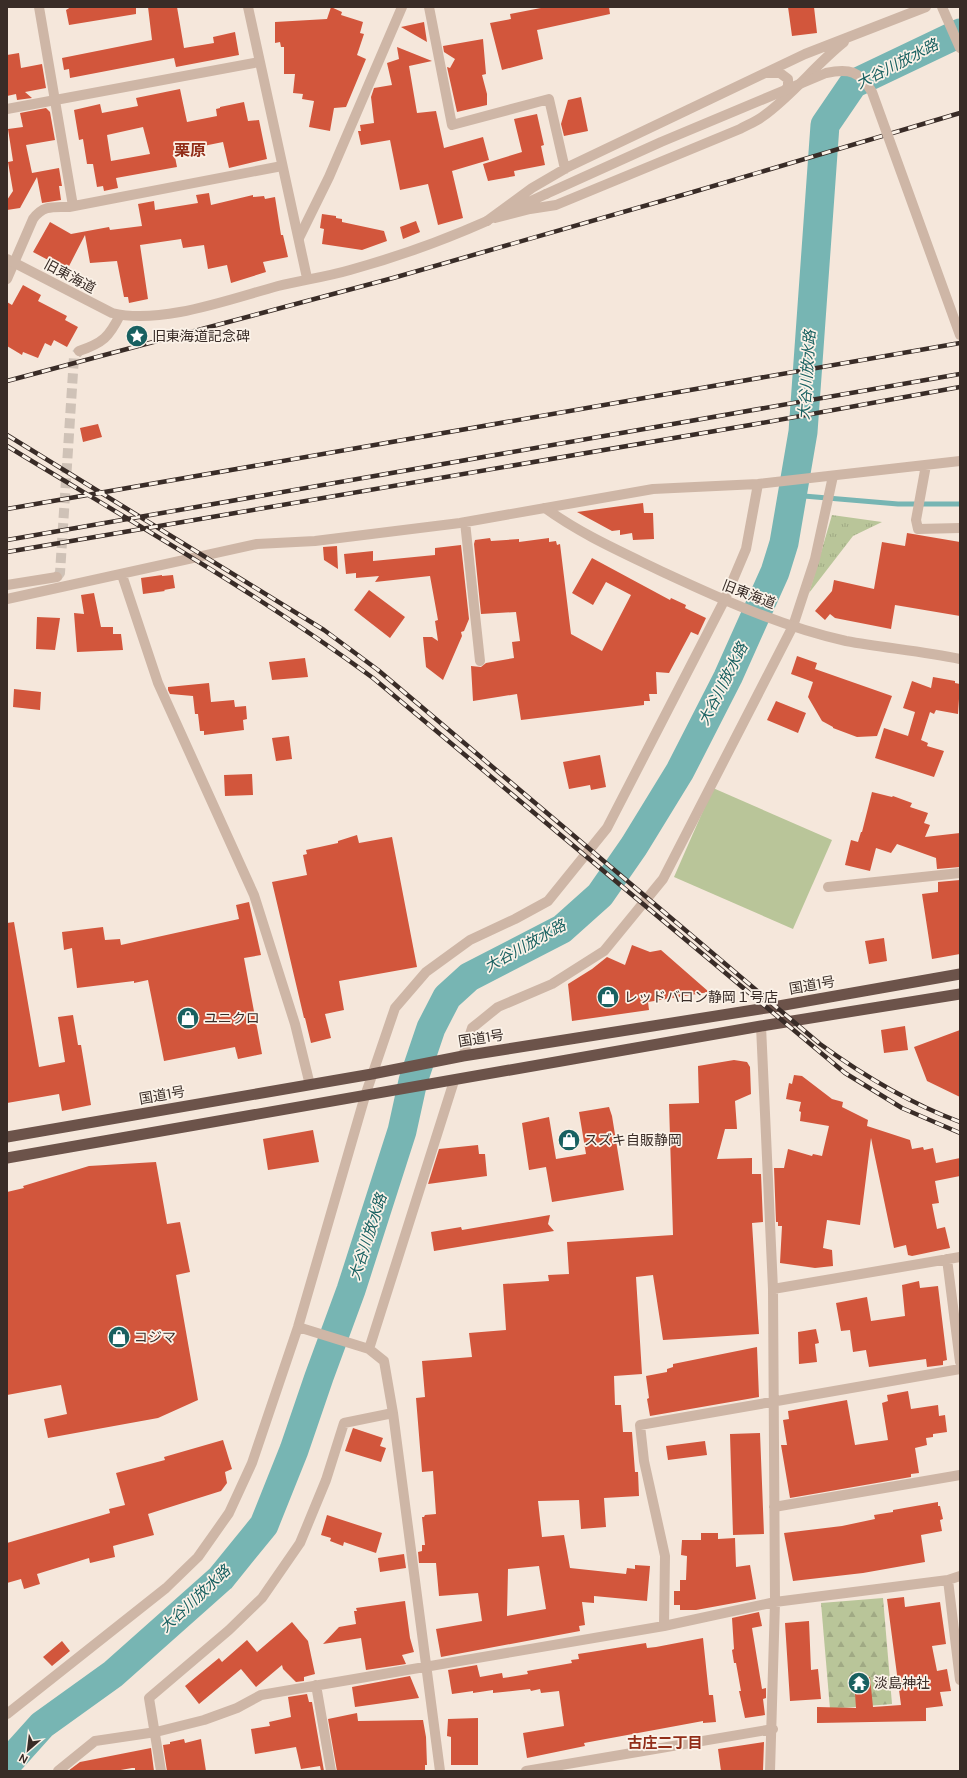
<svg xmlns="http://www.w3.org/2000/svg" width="967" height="1778" font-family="'DM Sans','Noto Sans JP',sans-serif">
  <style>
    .grass { fill: #b9c599 }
    .forest { fill: url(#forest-firs) }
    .park { fill: url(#park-tufts) }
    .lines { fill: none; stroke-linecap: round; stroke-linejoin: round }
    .stream { stroke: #77b5b3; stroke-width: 5 }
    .river { stroke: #77b5b3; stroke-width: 29 }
    .building { fill: #d2563c; fill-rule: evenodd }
    .minor-tunnel { stroke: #cfc2b7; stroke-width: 10; stroke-dasharray: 10 5; stroke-linecap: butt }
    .service { stroke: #ceb6a6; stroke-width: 10 }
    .minor { stroke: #ceb6a6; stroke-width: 10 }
    .tertiary { stroke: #ceb6a6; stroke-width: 10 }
    .trunk { stroke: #6c534a; stroke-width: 11 }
    .rail-casing { stroke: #392c27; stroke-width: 4.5 }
    .rail { stroke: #fbf2e8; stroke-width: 3; stroke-dasharray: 9; stroke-linecap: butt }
    .tertiary-bridge { stroke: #ceb6a6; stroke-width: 10 }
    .labels { text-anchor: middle; stroke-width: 3.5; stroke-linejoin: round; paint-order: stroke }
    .street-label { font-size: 14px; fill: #392c27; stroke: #fbf2e8 }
    .poi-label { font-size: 14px; fill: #392c27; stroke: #fbf2e8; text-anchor: start }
    .water-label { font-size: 15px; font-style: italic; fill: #186060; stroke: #fbf2e8 }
    .neighbourhood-label { font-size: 15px; font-weight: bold; fill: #912d18; stroke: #fbf2e8 }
    .quarter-label { font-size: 16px; font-weight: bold; fill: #912d18; stroke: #fbf2e8 }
  </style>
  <defs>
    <pattern id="forest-firs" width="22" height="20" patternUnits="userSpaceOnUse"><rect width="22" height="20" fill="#b9c599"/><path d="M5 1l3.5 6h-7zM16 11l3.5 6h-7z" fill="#a0a984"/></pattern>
    <pattern id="park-tufts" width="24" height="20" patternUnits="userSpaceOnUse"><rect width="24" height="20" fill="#b9c599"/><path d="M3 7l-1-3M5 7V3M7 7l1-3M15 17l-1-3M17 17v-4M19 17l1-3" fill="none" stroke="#a0a984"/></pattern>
  </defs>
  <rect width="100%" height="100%" fill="#f5e7db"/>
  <path class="grass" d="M 713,788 L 832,840 L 793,929 L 674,877 Z"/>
  <path class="forest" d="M 883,1598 L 892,1704 L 830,1709 L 821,1603 Z"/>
  <path class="park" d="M 832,515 L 882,522 L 853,536 L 809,593 Z"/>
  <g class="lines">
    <path class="stream" d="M 792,495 L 898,504 L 960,504"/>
    <path class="river" d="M 7,1764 L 42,1725 L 113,1674 L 221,1578 L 264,1525 L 294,1450 L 319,1377 L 351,1290 L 402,1131 L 413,1081 L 431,1028 L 447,997 L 469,977 L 562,929 L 600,895 L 634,846 L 680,771 L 728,677 L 775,572 L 784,543 L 803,432 L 825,125 L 853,84 L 960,33"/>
  </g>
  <path class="building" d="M 71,7 L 136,7 L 136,14 L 69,25 L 66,10 Z
    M 148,7 L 177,7 L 184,48 L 214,43 L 213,37 L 235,32 L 239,55 L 176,67 L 174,58 L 70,78 L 69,69 L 64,70 L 62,58 L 152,40 Z
    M 331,7 L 342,12 L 341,15 L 363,22 L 360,33 L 364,34 L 357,55 L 366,59 L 346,107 L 334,108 L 330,131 L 309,127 L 314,101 L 302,99 L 303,94 L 293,93 L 295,74 L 284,74 L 284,47 L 281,47 L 280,42 L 275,43 L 275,22 L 327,19 Z
    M 546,7 L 609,7 L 610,14 L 537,30 L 543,59 L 502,70 L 490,23 L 511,19 L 510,14 Z
    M 788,7 L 814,7 L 817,33 L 792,36 Z
    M 424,22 L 427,42 L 401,27 Z
    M 483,39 L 486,74 L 482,75 L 487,94 L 487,105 L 457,112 L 447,67 L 450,68 L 455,59 L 444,52 L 443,46 Z
    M 397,47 L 432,61 L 409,66 L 417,113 L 436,111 L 444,148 L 483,137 L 489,160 L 452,171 L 463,218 L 438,225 L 428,184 L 400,190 L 390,140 L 361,145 L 358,131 L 361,131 L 360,125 L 374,123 L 371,97 L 374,88 L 392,85 L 387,63 L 399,59 Z
    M 19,53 L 21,68 L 42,64 L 46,88 L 25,92 L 32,98 L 17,100 L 16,94 L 7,96 L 7,55 Z
    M 180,89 L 187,122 L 217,116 L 216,109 L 220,108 L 220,107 L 244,102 L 248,121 L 259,120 L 267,159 L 229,168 L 223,142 L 174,152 L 177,167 L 116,178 L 118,188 L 104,191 L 103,186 L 97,187 L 93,164 L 87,164 L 83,139 L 79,140 L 74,110 L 100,104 L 102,113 L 138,106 L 136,98 ZM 143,127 L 150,154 L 111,161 L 107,135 Z
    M 581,97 L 588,131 L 564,136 L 561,124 L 568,100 Z
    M 46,108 L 50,112 L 55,140 L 26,145 L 32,173 L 59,168 L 62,186 L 59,186 L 61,200 L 42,203 L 37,177 L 20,208 L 7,210 L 7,200 L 13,191 L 8,162 L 13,161 L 8,129 L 23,127 L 20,113 Z
    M 537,114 L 544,145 L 541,146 L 545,165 L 514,171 L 515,176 L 488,181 L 483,164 L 522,152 L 514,119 Z
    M 209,193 L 211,205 L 253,195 L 253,197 L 264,196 L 265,199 L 275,197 L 281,235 L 283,235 L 288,257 L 263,262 L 266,272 L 231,283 L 227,265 L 208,269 L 204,245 L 183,248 L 181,239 L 140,245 L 148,299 L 129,303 L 128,297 L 124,297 L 117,261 L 90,263 L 85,235 L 67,270 L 33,252 L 50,222 L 71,234 L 109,227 L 110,230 L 142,226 L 138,204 L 154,201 L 155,210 L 198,203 L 196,195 Z
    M 322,214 L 336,216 L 336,218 L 342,219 L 342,222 L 384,231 L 387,241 L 362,250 L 322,244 L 324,229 L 320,228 Z
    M 416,221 L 420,232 L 403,239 L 400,227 Z
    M 23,285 L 41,295 L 38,301 L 67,316 L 65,320 L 78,327 L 67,347 L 54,340 L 51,346 L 45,343 L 38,358 L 23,352 L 22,355 L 7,346 L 7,302 L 12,305 Z
    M 98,424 L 102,437 L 83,442 L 80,428 Z
    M 643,503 L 644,513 L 653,513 L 654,539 L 633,540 L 632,533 L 620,535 L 620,530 L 612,531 L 577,512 Z
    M 907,533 L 960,542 L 960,616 L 895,605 L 891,629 L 835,618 L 830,614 L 825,620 L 815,611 L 832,591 L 834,580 L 874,589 L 882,542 L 905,546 Z
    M 490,538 L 491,541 L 519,539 L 519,542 L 549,538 L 549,542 L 556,541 L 557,545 L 560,544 L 571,634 L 602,651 L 631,595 L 606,582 L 593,605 L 572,593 L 592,558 L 670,600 L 671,598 L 686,605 L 685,608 L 706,618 L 698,635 L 691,632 L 669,673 L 656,672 L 657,694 L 649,694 L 650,701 L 644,701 L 644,705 L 521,720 L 517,694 L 473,701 L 471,666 L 481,667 L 486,663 L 514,658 L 512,642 L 520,641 L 516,612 L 481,614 L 474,544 L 475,540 Z
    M 461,545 L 469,619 L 464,631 L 461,632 L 462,636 L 443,680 L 426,667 L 423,637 L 432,637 L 438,641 L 435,621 L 438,620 L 430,576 L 375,582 L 379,576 L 356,578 L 356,573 L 346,574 L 344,554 L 373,551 L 373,561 L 435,555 L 435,548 Z
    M 337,546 L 338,569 L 324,560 L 323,547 Z
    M 162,575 L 162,576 L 173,575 L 175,588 L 164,590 L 165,591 L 143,594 L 141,578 Z
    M 369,590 L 405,617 L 390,638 L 354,610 Z
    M 94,593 L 101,627 L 113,627 L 113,634 L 121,634 L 123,650 L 77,652 L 74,613 L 84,614 L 81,595 Z
    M 37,617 L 60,618 L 55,650 L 36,649 Z
    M 797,656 L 817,663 L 815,669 L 892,696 L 877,736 L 857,737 L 833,728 L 833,727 L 822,721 L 808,697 L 813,682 L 791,674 Z
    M 305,658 L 308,677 L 272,680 L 269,662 Z
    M 933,677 L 955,681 L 955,683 L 960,684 L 958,714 L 936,710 L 934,714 L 930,712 L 921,740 L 928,743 L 927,746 L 944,751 L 934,777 L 875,758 L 884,728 L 908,736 L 915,712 L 903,708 L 912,681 L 931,688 Z
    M 209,683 L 211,702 L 234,700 L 235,707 L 246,706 L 247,719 L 243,720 L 244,730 L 204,735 L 204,731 L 200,731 L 198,714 L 195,714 L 193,696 L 170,694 L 168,690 L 168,687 Z
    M 14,689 L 41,692 L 40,710 L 13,707 Z
    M 776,701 L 806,713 L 798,733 L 767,720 Z
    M 289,736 L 292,759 L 276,761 L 272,738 Z
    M 600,755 L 606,787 L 591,790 L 590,785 L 569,789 L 563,762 Z
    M 252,774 L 253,795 L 225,796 L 224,775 Z
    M 872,792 L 892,797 L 893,796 L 912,803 L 910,807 L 928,813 L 924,823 L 930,825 L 925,837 L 960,833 L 960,867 L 937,869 L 936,858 L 897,844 L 891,853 L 876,848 L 870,871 L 845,865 L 851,840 L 858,842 L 861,832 L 862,832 Z
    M 357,835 L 359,843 L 392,837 L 417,967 L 339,981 L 344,1010 L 325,1014 L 331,1038 L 311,1043 L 305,1018 L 304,1018 L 272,882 L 307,875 L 303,855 L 307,854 L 306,850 L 338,843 L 338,841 Z
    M 960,880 L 960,954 L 932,959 L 922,894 L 938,892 L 938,882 Z
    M 249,902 L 261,955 L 244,958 L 262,1054 L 238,1059 L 235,1047 L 164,1061 L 148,980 L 134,983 L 134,981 L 77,988 L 72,948 L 64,950 L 62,932 L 103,927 L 105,940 L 120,939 L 121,945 L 239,919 L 236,905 Z
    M 14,922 L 39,1067 L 65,1062 L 58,1017 L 73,1015 L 78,1045 L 81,1045 L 91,1105 L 62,1111 L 59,1094 L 7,1103 L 7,923 Z
    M 884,938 L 887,961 L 869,964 L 865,941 Z
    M 632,945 L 650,952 L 661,950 L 709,992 L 648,1002 L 649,1010 L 572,1021 L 568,984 L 592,969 L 607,957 L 625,965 Z
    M 905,1026 L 908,1050 L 884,1053 L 881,1030 Z
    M 960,1030 L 960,1097 L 927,1081 L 914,1047 Z
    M 734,1060 L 747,1062 L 750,1067 L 751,1094 L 735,1101 L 737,1129 L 725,1129 L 717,1159 L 752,1158 L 752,1174 L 761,1174 L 763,1222 L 752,1223 L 759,1334 L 663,1340 L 653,1275 L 636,1277 L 642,1374 L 614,1376 L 615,1405 L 621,1405 L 623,1432 L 632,1432 L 635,1472 L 638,1472 L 639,1496 L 604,1498 L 606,1527 L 581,1529 L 579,1500 L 538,1501 L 542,1537 L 564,1535 L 570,1568 L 626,1574 L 627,1568 L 635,1569 L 635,1565 L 650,1566 L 647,1601 L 594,1596 L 594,1603 L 582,1602 L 585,1625 L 579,1626 L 580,1631 L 441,1657 L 436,1629 L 482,1621 L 478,1593 L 439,1596 L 436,1563 L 419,1563 L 418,1552 L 422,1551 L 422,1545 L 425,1545 L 422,1517 L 424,1517 L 425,1515 L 436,1514 L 433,1471 L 422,1472 L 416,1398 L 425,1397 L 422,1361 L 472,1357 L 469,1333 L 506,1330 L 503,1284 L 549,1281 L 548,1275 L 569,1274 L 567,1242 L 673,1235 L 669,1104 L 699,1103 L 698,1066 ZM 539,1566 L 546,1609 L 507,1616 L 508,1569 Z
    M 794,1075 L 802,1076 L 832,1099 L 843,1102 L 842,1107 L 868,1120 L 867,1126 L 910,1140 L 912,1149 L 923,1147 L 924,1150 L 933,1148 L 936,1163 L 960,1158 L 960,1176 L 935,1181 L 939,1203 L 932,1204 L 937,1229 L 945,1227 L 950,1248 L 912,1256 L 908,1255 L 906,1245 L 894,1248 L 871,1138 L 860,1225 L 827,1220 L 823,1248 L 832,1250 L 833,1266 L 815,1268 L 780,1263 L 782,1226 L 778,1226 L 778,1222 L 776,1222 L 774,1168 L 784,1168 L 788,1149 L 812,1156 L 813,1154 L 822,1156 L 829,1126 L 800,1121 L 801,1112 L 799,1111 L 801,1102 L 786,1099 L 789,1083 L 792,1084 Z
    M 609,1107 L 612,1116 L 624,1190 L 552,1202 L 546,1167 L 529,1170 L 522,1123 L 549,1117 L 556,1159 L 586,1154 L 579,1112 Z
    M 313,1130 L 319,1162 L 268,1170 L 263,1139 Z
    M 478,1145 L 479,1154 L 485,1154 L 487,1176 L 428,1184 L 439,1149 Z
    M 156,1162 L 167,1224 L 180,1222 L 190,1272 L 176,1275 L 198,1400 L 158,1418 L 48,1438 L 44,1419 L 67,1414 L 61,1385 L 7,1395 L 7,1192 L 24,1188 L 23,1186 L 89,1166 Z
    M 550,1215 L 548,1224 L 554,1231 L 434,1251 L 431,1232 L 461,1227 L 462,1230 Z
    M 919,1281 L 920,1288 L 938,1286 L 947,1360 L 943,1361 L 943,1365 L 927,1367 L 926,1359 L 869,1367 L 866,1350 L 853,1352 L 850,1330 L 841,1331 L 836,1303 L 867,1297 L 871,1321 L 905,1316 L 902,1285 Z
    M 816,1329 L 819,1343 L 815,1344 L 817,1362 L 799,1364 L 798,1332 Z
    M 757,1347 L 759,1397 L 650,1416 L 647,1399 L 649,1398 L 646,1376 L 667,1372 L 667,1369 L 673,1367 L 673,1364 Z
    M 908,1391 L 911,1409 L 938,1405 L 939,1416 L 945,1415 L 947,1432 L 933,1434 L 933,1437 L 926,1438 L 927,1445 L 915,1448 L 919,1473 L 911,1474 L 911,1477 L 790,1498 L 781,1445 L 787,1445 L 783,1420 L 789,1419 L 788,1411 L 847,1400 L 855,1445 L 888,1440 L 882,1403 L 888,1401 L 887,1395 Z
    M 353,1428 L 383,1438 L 380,1446 L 386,1448 L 381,1462 L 345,1451 Z
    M 760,1433 L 764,1534 L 733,1535 L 730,1434 Z
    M 223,1440 L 232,1469 L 225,1472 L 227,1483 L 221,1491 L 148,1514 L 154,1535 L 113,1546 L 115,1557 L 90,1563 L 89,1558 L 37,1574 L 40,1584 L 24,1589 L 21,1579 L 7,1583 L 7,1543 L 110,1513 L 109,1509 L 125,1505 L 116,1473 L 165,1460 L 164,1457 Z
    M 705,1441 L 707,1455 L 668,1460 L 666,1446 Z
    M 938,1502 L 938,1506 L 940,1506 L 943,1519 L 940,1520 L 942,1531 L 921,1535 L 925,1562 L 863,1573 L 793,1581 L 784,1533 L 842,1526 L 875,1519 L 874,1515 L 893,1512 L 893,1510 Z
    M 327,1515 L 382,1533 L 376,1553 L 344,1542 L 343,1546 L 330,1541 L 331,1538 L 321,1535 Z
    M 701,1533 L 718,1533 L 718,1539 L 735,1538 L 736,1567 L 750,1565 L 756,1599 L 696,1610 L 680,1610 L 680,1605 L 674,1605 L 674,1591 L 680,1591 L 680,1580 L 686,1580 L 687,1556 L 681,1555 L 682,1540 L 701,1540 Z
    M 404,1554 L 406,1568 L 380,1572 L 378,1558 Z
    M 904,1597 L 905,1607 L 940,1602 L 946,1644 L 932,1646 L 937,1671 L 947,1669 L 951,1691 L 940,1692 L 943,1706 L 926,1708 L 926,1721 L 817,1723 L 817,1707 L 856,1708 L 854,1679 L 870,1677 L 873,1707 L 901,1705 L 887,1599 Z
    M 405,1601 L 410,1638 L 414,1652 L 402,1655 L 406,1664 L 366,1670 L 361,1638 L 323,1644 L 339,1627 L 356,1624 L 354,1611 L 357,1611 L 356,1608 Z
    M 759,1612 L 762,1626 L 752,1628 L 762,1689 L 766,1688 L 766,1698 L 763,1699 L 765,1715 L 745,1718 L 739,1691 L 741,1691 L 736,1663 L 734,1663 L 732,1650 L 734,1649 L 732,1618 Z
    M 809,1621 L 811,1670 L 818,1669 L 821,1699 L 790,1701 L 785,1623 Z
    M 292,1622 L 308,1641 L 315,1674 L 304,1677 L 304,1681 L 296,1682 L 283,1669 L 282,1665 L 256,1687 L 241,1669 L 199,1704 L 185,1686 L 219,1658 L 222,1662 L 247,1640 L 257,1652 Z
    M 703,1638 L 709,1695 L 713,1695 L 716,1722 L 703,1723 L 703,1721 L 584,1743 L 585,1746 L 527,1758 L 523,1733 L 564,1726 L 559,1691 L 541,1693 L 540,1689 L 531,1691 L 530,1689 L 493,1693 L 493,1690 L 473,1693 L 473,1691 L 452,1694 L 448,1670 L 477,1665 L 480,1677 L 502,1673 L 503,1678 L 528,1674 L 527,1671 L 572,1663 L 571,1660 L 579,1659 L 578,1654 L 591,1652 L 646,1643 L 647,1648 L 656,1647 Z
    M 62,1641 L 70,1651 L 52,1666 L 43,1657 Z
    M 410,1676 L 419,1698 L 355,1707 L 352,1687 Z
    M 307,1694 L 309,1702 L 312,1702 L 313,1708 L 324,1771 L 321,1771 L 320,1766 L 301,1769 L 296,1747 L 255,1754 L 251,1729 L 270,1726 L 269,1722 L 291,1717 L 288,1697 Z
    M 357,1713 L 358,1721 L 423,1720 L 426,1737 L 427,1765 L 425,1765 L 425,1770 L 337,1771 L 328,1719 Z
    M 478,1718 L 478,1765 L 451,1765 L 451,1737 L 447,1736 L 448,1719 Z
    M 184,1739 L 185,1743 L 201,1739 L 206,1771 L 167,1771 L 163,1745 L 170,1744 L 170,1742 Z
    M 764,1742 L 763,1771 L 721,1771 L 718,1749 Z
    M 151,1748 L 154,1771 L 135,1771 L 135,1768 L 132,1768 L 115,1771 L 68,1771 L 80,1762 Z"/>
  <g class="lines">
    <path class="minor-tunnel" d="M 57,577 L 60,573 L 74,357 L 79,351"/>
    <path class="service" d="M 942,7 L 960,48"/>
    <path class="minor" d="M 39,7 L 73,206
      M 429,7 L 452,125 L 549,99 L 565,169
      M 768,73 L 780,73 L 788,79 L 788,85 L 784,96
      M 7,109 L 259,62
      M 518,207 L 546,194
      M 495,218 L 530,209 L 556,205 L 740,129 C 747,125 755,122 762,117 C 792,96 815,65 844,42
      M 487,221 L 532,188 L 568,167 L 805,54 L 926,7
      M 299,238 L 329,177 L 402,7
      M 7,279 L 33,219 C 43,205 53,207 69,207 L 282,166
      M 79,351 C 103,343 109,337 120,315
      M 926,465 L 916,520 L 918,529 L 960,528
      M 465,522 L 480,661
      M 122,575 L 158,683 L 254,895 L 295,1024 L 310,1085
      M 7,585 L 57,577
      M 7,599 L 257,544 L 315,541 L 460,523 L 653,489 L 758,484 L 960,461
      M 828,887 L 960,873
      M 761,1026 L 773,1289 L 775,1602 L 770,1771
      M 463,1056 L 472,1028 L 498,1007 L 552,984 L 604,951 L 663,879 L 793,626 L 815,559 L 833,476
      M 947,1259 L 960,1362
      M 773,1289 L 960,1257
      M 298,1327 L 369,1349 L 454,1081
      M 369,1349 L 384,1361 L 393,1413 L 440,1771
      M 774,1507 L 960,1475
      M 948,1580 L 960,1680
      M 664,1626 L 665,1556 L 644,1461 L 640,1425 L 960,1369
      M 316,1685 L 331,1771
      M 7,1714 L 166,1588 L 198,1557 L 229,1513 L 252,1463 L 298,1327 L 365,1096 L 395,1008 L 426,972 L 470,940 L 515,919 L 548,901 L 607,828 L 724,601 L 746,549 L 758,484
      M 58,1771 L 95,1741 L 156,1732 L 204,1720 L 237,1708 L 261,1695 L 664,1626 L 775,1602 L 948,1580 L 960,1576
      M 161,1771 L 149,1698 L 229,1630 L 262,1598 L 300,1543 L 326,1480 L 344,1423 L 393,1413
      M 526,1771 L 773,1729"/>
    <path class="tertiary" d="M 248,7 L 307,278
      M 7,259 L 112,313 C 161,325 230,299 278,286 C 302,280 326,277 350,270 C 397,257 442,241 487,221
      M 545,508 C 582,535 624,553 665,573 C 723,600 783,627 846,641 C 884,648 922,651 960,659"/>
    <path class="trunk" d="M 7,1137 L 372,1074 L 463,1056 L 773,1007 L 960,974
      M 7,1158 L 761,1026 L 960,994"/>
    <g class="rail-casing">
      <path id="rail" d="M 7,381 L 393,278 L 693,192 L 960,113
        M 7,435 L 324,630 L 378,670 L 820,1044 C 864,1076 909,1103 960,1122
        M 7,446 C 130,521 256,592 373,678 L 845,1073 L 902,1108 L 960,1133
        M 7,509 L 960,343
        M 7,540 L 960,374
        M 7,552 L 756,424 L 960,387"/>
    </g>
    <use href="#rail" class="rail"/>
    <path class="tertiary-bridge" d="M 546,194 L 661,142 L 826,73 C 849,68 860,71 872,92 L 960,335"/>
  </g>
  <defs>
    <g id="sight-disc" transform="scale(1.15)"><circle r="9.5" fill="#186060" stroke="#fbf2e8"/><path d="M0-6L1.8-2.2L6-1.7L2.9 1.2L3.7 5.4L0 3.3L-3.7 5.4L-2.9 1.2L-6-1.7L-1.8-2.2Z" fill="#fff"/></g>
    <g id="shop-disc" transform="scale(1.15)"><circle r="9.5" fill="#186060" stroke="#fbf2e8"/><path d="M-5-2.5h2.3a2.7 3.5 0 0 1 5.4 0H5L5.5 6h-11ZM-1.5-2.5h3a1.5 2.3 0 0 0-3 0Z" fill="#fff"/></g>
    <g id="temple-disc" transform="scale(1.15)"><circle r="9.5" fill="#186060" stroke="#fbf2e8"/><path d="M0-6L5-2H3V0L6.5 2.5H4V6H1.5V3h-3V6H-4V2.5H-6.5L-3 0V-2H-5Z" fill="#fff"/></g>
  </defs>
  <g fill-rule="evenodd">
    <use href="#sight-disc" x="137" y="336"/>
    <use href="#shop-disc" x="608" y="997"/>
    <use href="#shop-disc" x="188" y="1018"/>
    <use href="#shop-disc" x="569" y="1140"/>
    <use href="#shop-disc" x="119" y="1337"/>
    <use href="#temple-disc" x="859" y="1683"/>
  </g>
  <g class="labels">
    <g class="street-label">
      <text transform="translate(70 276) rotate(28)" y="5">旧東海道</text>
      <text transform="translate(749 594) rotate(21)" y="5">旧東海道</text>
      <text transform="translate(812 985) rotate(-10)" y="5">国道1号</text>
      <text transform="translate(481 1038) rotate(-9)" y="5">国道1号</text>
      <text transform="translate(162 1095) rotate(-10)" y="5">国道1号</text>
    </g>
    <g class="poi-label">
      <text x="152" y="341">旧東海道記念碑</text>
      <text x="624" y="1002">レッドバロン静岡１号店</text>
      <text x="204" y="1023">ユニクロ</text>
      <text x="584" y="1145">スズキ自販静岡</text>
      <text x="134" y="1342">コジマ</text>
      <text x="874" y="1688">淡島神社</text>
    </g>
    <g class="water-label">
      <text transform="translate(897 64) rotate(-27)" y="5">大谷川放水路</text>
      <text transform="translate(807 375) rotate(-86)" y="5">大谷川放水路</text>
      <text transform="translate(723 684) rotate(-63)" y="5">大谷川放水路</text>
      <text transform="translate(525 946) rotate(-29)" y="5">大谷川放水路</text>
      <text transform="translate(368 1237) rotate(-72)" y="5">大谷川放水路</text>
      <text transform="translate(195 1599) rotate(-43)" y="5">大谷川放水路</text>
    </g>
    <g class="neighbourhood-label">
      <text x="665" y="1748">古庄二丁目</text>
    </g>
    <g class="quarter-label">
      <text x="190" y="156">栗原</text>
    </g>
  </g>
  <rect width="967" height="1778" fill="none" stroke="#392c27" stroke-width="16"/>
  <g transform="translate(28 1750) rotate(208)" stroke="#fbf2e8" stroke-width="3" paint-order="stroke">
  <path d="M0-3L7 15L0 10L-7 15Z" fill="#392c27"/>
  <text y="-6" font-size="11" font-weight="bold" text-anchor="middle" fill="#392c27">N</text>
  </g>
</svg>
